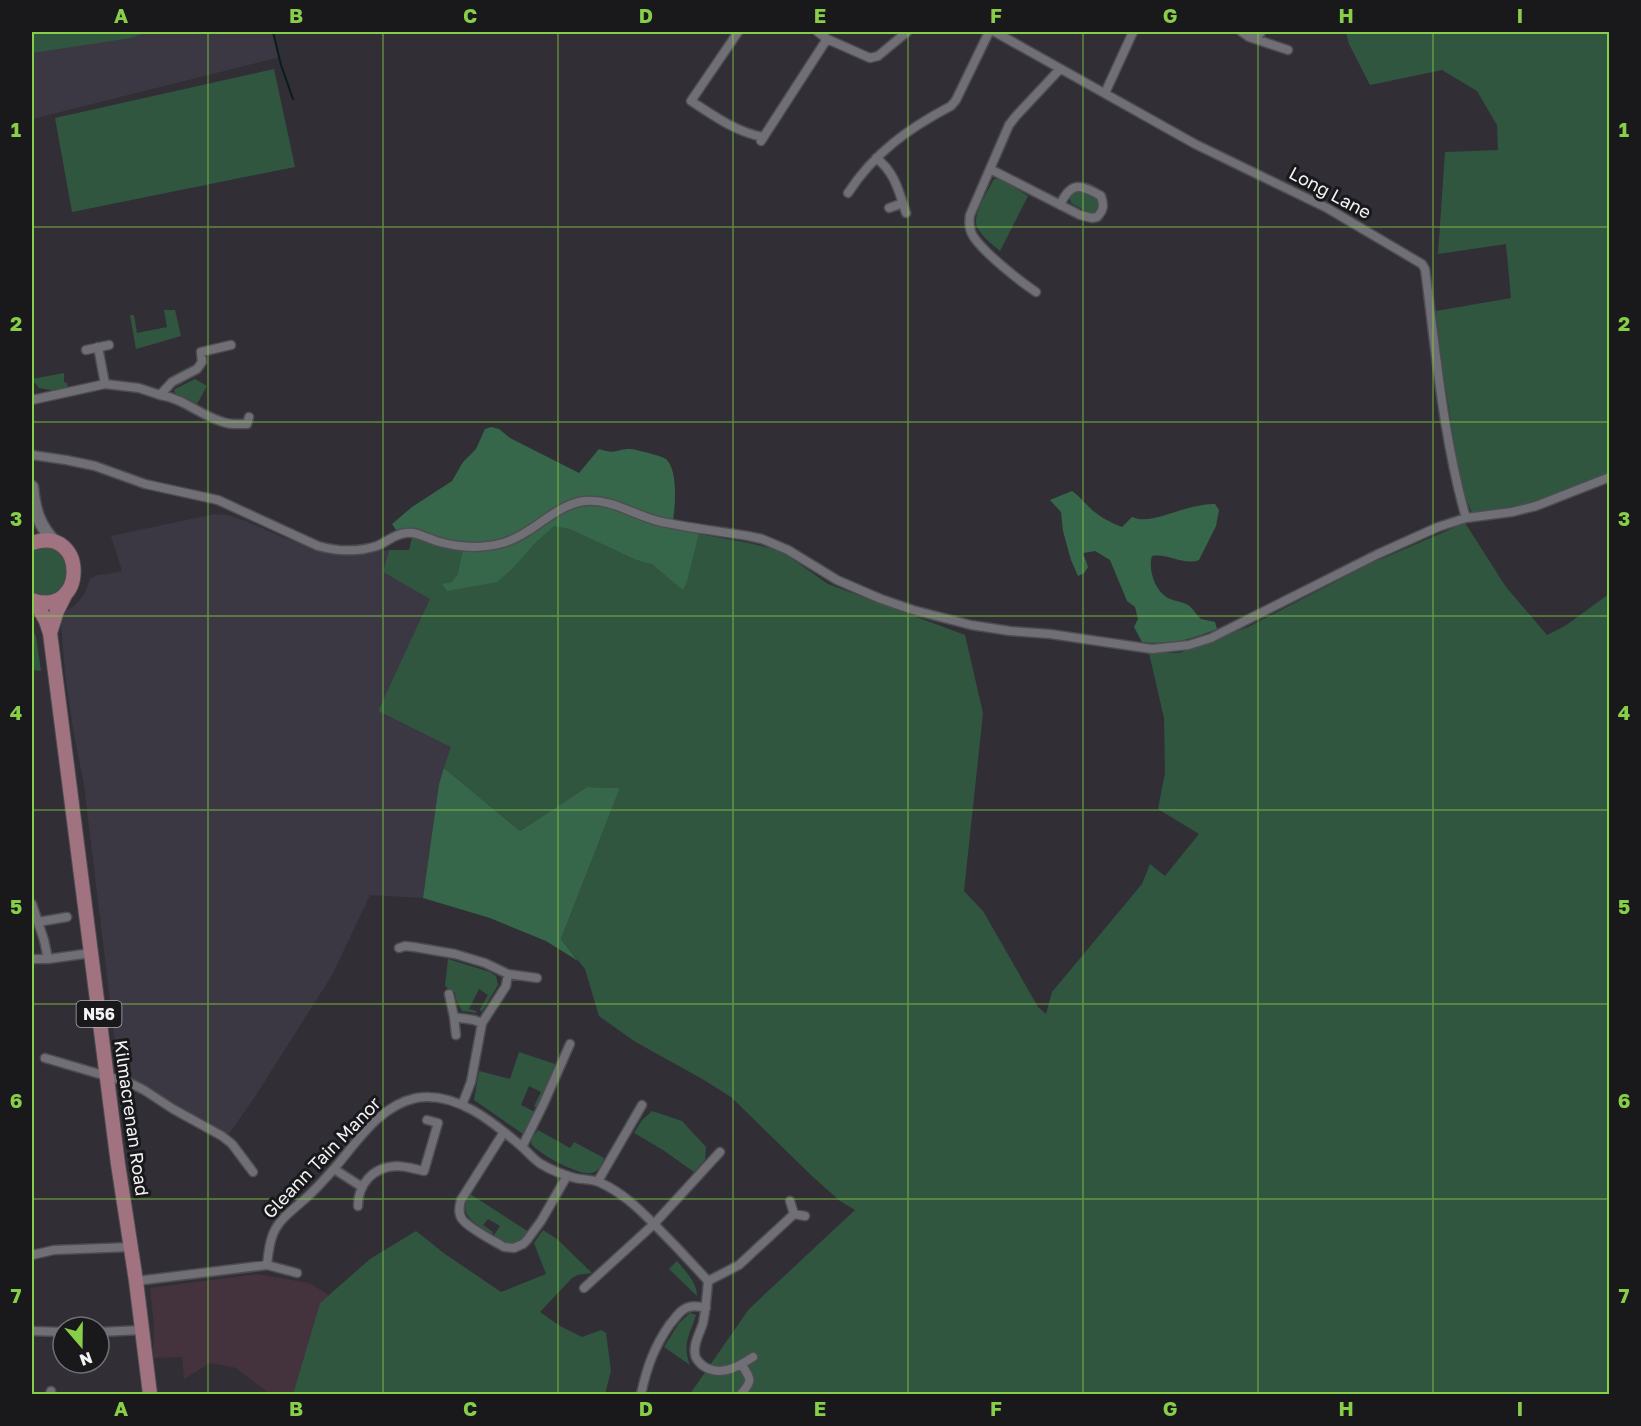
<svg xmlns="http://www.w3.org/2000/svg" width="1641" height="1426" font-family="'Golos Text',sans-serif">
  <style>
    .commercial { fill: #44323c }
    .built { fill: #3b3843 }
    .green { fill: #305640 }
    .forest { fill: #36674b }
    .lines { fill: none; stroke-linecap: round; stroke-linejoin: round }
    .stream { stroke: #071d1e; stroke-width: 2 }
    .minor-casing { stroke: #4d4d51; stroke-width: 11 }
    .secondary-casing { stroke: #4d4d51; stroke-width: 15 }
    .primary-casing { stroke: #4d4d51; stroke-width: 16 }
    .minor { stroke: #716f76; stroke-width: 8 }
    .secondary { stroke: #716f76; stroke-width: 12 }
    .primary { stroke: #a17381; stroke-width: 14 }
    .grid { fill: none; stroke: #88cf49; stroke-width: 1.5; stroke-opacity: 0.55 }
    .labels { text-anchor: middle; stroke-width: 6; stroke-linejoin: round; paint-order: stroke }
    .shield { fill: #19181b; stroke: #b2b1b4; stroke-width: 1.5 }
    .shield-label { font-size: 16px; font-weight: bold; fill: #f3f3f6 }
    .street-label { font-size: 18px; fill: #f3f3f6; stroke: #19181b }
    .neatline { fill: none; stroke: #88cf49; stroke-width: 2 }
    .grid-label { font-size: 20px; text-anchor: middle; font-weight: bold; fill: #88cf49 }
  </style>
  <rect width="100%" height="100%" fill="#312f35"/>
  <path class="commercial" d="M 257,1274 L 309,1283 L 329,1295 L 320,1303 L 293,1394 L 270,1394 L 236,1368 L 210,1363 L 184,1379 L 182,1357 L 153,1358 L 154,1326 L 150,1288 Z"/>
  <path class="built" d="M 32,32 L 273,32 L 280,57 L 32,119 Z
    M 215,514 L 227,515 L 246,521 L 282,537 L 325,552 L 343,553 L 389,550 L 383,572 L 431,599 L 378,711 L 452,747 L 439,784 L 423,898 L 370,895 L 332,975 L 258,1092 L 229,1134 L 119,1075 L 84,785 L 73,729 L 65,674 L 61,623 L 66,611 L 74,606 L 84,595 L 90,579 L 97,575 L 108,574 L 122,571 L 111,536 Z"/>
  <path class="green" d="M 32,32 L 147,32 L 131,38 L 32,53 Z
    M 1346,32 L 1609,32 L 1609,472 L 1533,503 L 1472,513 L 1461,487 L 1442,364 L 1436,311 L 1511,298 L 1506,244 L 1438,254 L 1445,152 L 1498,150 L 1497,125 L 1477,91 L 1442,70 L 1370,85 L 1349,44 Z
    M 274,69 L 295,167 L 72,212 L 55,118 Z
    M 994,179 L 1001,179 L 1028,196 L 1000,251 C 992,244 982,237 977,227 C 972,215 988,191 994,179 Z
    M 1079,189 C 1090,194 1105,197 1095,212 L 1089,213 L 1071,203 L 1069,196 L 1071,192 Z
    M 164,310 L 175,310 L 181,336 L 136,349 L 130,315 L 134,315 L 137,333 L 167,327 Z
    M 64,373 L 64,382 L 67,383 L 68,388 L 51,390 L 39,388 L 32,379 Z
    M 195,379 L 207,386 L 197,404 L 190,400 L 176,394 L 174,391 L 175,389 Z
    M 570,511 L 689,532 L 749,543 L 781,551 L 828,584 L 965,635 L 983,713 L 964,891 L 983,911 L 1038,1007 L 1046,1014 L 1052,992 L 1142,884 L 1150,864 L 1165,876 L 1199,834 L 1158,809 L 1165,773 L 1164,718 L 1149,653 L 1179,653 L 1248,627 L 1372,563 L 1465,523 L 1506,587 L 1547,635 L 1565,626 L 1609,594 L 1609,1394 L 690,1394 L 749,1309 L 855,1210 L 840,1201 L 812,1176 L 731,1097 L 704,1080 L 634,1041 L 599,1016 L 585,969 L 561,939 L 620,788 L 587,787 L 520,831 L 444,768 L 451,747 L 378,711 L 430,599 L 383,572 L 389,550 L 409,550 L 412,538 L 464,552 Z
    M 47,546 C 53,549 60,550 63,556 C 72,569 67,591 51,596 C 45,597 37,595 32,594 L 32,549 Z
    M 32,627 L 36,637 L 41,671 L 32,670 Z
    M 448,959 L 490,972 L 496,976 L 498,985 L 483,1010 L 481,1012 L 480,1009 L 488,995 L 479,989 L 469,1009 L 476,1011 L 477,1013 L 462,1011 L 456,1000 L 455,992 L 452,992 L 445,986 Z
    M 519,1052 L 555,1064 L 537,1108 L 534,1106 L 541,1092 L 529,1086 L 521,1105 L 535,1112 L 523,1134 L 474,1100 L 479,1071 L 510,1079 Z
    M 652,1111 L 682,1121 L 706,1147 L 705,1160 L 694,1172 L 663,1150 L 634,1133 L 642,1120 Z
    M 538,1130 L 570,1148 L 574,1142 L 604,1158 C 602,1163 599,1171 592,1173 C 578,1176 540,1154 531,1144 L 532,1138 Z
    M 470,1194 L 529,1232 L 525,1238 L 515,1245 C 506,1244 500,1240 494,1235 L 500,1226 L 488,1219 L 483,1225 L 493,1232 L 492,1234 C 476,1223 456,1216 470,1194 Z
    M 543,1230 L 557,1239 L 592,1273 L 578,1275 L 572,1278 L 540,1312 L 560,1326 L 582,1337 L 601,1330 L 606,1333 L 611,1371 L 605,1394 L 293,1394 L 320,1303 L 370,1259 L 416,1231 L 445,1254 L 501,1292 L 546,1274 L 534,1243 Z
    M 677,1261 C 685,1271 697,1282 697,1296 L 669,1269 Z
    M 690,1313 L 696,1315 C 689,1337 682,1344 690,1365 L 664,1347 L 679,1323 Z"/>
  <path class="forest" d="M 491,427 L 499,429 L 510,438 L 579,473 L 599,449 C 616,455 616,449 631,449 C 637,450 662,456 666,459 C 679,471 675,511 672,527 L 699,533 L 687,581 L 683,590 L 652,564 L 637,560 L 570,529 L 554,526 L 534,544 L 512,569 L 497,582 L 447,591 L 442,584 L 452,582 L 458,574 L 464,545 L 422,532 L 396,530 L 392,524 L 412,507 L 452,481 L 463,462 L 476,449 L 485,429 Z
    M 1072,491 C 1078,495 1081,499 1086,504 C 1096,515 1109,522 1122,527 L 1132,517 C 1148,524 1169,513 1185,509 C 1195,506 1205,504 1215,504 L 1219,510 L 1216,526 L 1199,560 C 1183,566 1169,553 1152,556 C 1148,568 1154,588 1165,596 C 1171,601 1181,601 1188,605 C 1193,608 1196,615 1201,619 L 1215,622 L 1217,629 C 1188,640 1174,645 1142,642 L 1134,627 L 1138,619 L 1135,607 L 1127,601 L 1110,560 L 1095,551 L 1083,553 L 1088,567 L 1084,573 L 1078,576 L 1071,560 L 1063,531 L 1061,512 L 1050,500 Z
    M 444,768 L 520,831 L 587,787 L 620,788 L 561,939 L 578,961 L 546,941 L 490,918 L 423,898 L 439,784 Z"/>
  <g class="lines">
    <path class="stream" d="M 273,32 L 281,65 L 293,99"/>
    <g class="minor-casing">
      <path id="minor" d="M 738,32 L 691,101 C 714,116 736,132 763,137
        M 818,32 L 827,39 L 870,58 L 878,56 L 907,32
        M 995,32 L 1195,144 L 1327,208 L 1422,264 L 1425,269 C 1436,352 1443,437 1466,518
        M 1242,32 L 1249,37 L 1288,50
        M 1256,39 L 1261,32
        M 1105,93 L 1133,32
        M 761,141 L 827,39
        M 876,158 C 895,172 899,192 906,213
        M 990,169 L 1080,215 L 1092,218 L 1097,217 C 1104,210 1104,205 1101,196 C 1081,184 1071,181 1060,205
        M 848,193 C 874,153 909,128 951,106 L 956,100 L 989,32
        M 889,208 L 903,203
        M 1036,292 C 1021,282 980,250 972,234 C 969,228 969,221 970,215 L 1009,125 L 1016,116 L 1060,69
        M 98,347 L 105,384
        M 86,350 L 109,345
        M 160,395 C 185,399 199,415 223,422 C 230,425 239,424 247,424 L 249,417
        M 32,400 L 105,384 L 139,388 L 160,395 L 172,382 L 197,369 L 202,362 L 201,352 L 231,345
        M 32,455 L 66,460 L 95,466 L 145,484 L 218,500 L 318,546 C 336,551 358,552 377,546 C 387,542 394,534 406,533 C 415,531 427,538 436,541 C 459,548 481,549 503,543 C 533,534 555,505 584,501 C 611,498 633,515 658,521 C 687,528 719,531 748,536 L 762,539 L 788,550 L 837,580 L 881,599 L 913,610 L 971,625 L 1010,631 L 1050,634 L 1152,649 L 1189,645 L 1211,638 L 1378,554 L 1438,527 L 1466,518 L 1512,512 L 1536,506 L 1610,477
        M 32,904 L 44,940 L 48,959
        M 38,922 L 67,917
        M 399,948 L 405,946 L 414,947 L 455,954 L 485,963 L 508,974 L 537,978
        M 32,959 L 48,959 L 91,953
        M 449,994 L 454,1017 L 456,1035
        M 454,1017 L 474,1020 L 482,1023
        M 45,1058 L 130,1083 L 144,1090 L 173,1109 L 222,1136 L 232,1144 L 253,1172
        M 462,1105 L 471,1082 L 482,1023 L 506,986 L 508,974
        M 504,1132 L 461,1200 C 459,1207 458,1213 462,1219 C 468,1228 494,1241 504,1247 L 514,1248 L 523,1244 L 527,1240 L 541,1221 L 567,1176
        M 522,1147 L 543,1105 L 570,1044
        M 334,1169 L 362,1187
        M 598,1181 L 642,1105
        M 790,1201 L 794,1214
        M 358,1206 C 358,1184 373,1167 396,1166 C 405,1166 415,1169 424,1171 L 438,1123 L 427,1120
        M 32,1255 L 54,1250 L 131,1247
        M 267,1265 C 268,1255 269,1244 273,1234 C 279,1219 294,1209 306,1198 C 316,1189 324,1180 332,1171 C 356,1144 378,1106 416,1098 C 456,1091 493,1122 521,1146 C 528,1152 533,1159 541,1164 C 551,1170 564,1175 575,1178 C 584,1180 593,1179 601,1183 C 621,1192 637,1207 652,1222 C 671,1241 690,1261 708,1281 C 707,1295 706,1309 703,1323 C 700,1333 693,1344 695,1354 C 695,1359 699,1362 702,1365 C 719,1378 738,1367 753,1357
        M 136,1281 L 267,1265 L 297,1273
        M 708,1281 L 739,1265 L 794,1214 L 805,1216
        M 584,1288 L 654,1224 L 720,1152
        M 32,1331 L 63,1332
        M 99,1332 L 143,1330
        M 50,1394 L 51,1391
        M 641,1394 C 647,1367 654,1347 670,1324 C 674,1320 678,1313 683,1310 C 689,1305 699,1306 706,1308
        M 741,1394 C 753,1380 751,1380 742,1365"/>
    </g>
    <g class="secondary-casing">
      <path id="secondary" d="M 32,487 C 34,509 39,527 56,543"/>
    </g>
    <g class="primary-casing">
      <path id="primary" d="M 32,543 C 88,524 87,619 32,600
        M 35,601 L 46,621 L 50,633 L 118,1164 L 136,1281 L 150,1394
        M 50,633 L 57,611 L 66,593"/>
    </g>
    <use href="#minor" class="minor"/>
    <use href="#secondary" class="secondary"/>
    <use href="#primary" class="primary"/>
  </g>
  <path class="grid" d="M 208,32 L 208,1394M 383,32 L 383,1394M 558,32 L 558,1394M 733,32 L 733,1394M 908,32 L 908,1394M 1083,32 L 1083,1394M 1258,32 L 1258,1394M 1433,32 L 1433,1394M 32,227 L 1610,227M 32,422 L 1610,422M 32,616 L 1610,616M 32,810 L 1610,810M 32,1004 L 1610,1004M 32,1199 L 1610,1199"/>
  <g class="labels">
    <rect class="shield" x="76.5" y="1001" width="45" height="26" rx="4.5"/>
    <g class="shield-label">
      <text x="99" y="1020">N56</text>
    </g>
    <g class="street-label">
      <text transform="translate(1330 193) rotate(28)" y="6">Long Lane</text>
      <text transform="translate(131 1118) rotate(82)" y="6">Kilmacrenan Road</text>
      <text transform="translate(322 1158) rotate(-46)" y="6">Gleann Tain Manor</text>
    </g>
  </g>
  <rect width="1641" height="1426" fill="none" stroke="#19181b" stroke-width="66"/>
  <g transform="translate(81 1345) rotate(160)"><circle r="28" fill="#19181b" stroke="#707073" stroke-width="1.5"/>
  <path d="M0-4.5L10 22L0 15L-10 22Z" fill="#88cf49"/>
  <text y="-9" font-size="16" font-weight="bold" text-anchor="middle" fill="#f3f3f6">N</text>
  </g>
  <rect x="33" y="33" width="1575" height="1360" class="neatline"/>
  <g class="grid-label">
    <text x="121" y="23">A</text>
    <text x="296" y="23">B</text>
    <text x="470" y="23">C</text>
    <text x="646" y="23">D</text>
    <text x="820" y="23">E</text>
    <text x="996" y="23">F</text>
    <text x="1170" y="23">G</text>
    <text x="1346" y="23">H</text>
    <text x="1520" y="23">I</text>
    <text x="16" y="137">1</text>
    <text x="1624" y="137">1</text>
    <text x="16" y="331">2</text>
    <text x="1624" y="331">2</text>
    <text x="16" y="526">3</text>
    <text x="1624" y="526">3</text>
    <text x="16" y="720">4</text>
    <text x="1624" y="720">4</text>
    <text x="16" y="914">5</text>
    <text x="1624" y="914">5</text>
    <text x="16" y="1108">6</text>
    <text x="1624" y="1108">6</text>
    <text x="16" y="1303">7</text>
    <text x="1624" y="1303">7</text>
    <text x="121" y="1416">A</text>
    <text x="296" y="1416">B</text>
    <text x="470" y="1416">C</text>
    <text x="646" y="1416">D</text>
    <text x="820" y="1416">E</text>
    <text x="996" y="1416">F</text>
    <text x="1170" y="1416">G</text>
    <text x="1346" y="1416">H</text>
    <text x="1520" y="1416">I</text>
  </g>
</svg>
